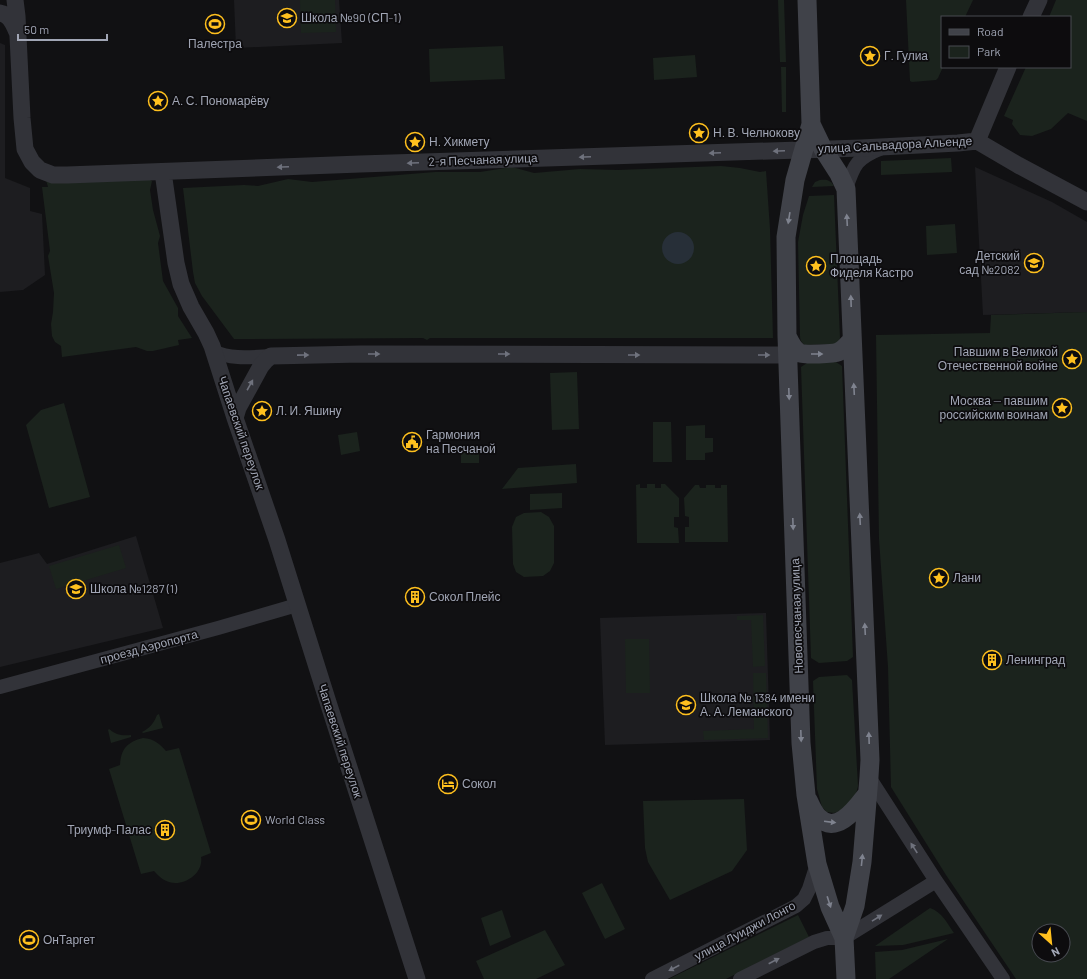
<svg xmlns="http://www.w3.org/2000/svg" width="1087" height="979" font-family="Barlow,sans-serif">
  <style>
    .built { fill: #1d1d20 }
    .green { fill: #1b231d; fill-rule: evenodd }
    .water { fill: #272f38 }
    .lines { fill: none; stroke-linecap: round; stroke-linejoin: round }
    .minor { stroke: #323339; stroke-width: 14 }
    .tertiary { stroke: #323339; stroke-width: 17 }
    .secondary { stroke: #404249; stroke-width: 19 }
    .oneway { fill: #6f727d }
    .oneway2 { fill: #7f838f }
    .labels { text-anchor: middle; stroke-width: 3.5; stroke-linejoin: round; paint-order: stroke }
    .poi-label { font-size: 12px; fill: #a1a6b5; stroke: #0d0c0e; text-anchor: start }
    .street-label { font-size: 12px; fill: #a1a6b5; stroke: #0d0c0e }
  </style>
  <rect width="100%" height="100%" fill="#111113"/>
  <path class="built" d="M 234,0 L 339,0 L 342,43 L 236,48 Z
    M 0,43 L 5,45 L 5,178 L 30,188 L 30,211 L 42,214 L 45,275 L 23,290 L 0,292 Z
    M 975,167 L 1052,202 L 1087,222 L 1087,312 L 983,315 Z
    M 136,536 L 163,628 L 0,667 L 0,563 L 39,553 L 47,564 Z
    M 766,613 L 770,740 L 605,745 L 600,618 Z"/>
  <path class="green" d="M 300,0 L 335,0 L 336,32 L 301,33 Z
    M 778,0 L 784,0 L 786,62 L 780,62 Z
    M 906,0 L 973,0 L 965,17 L 942,17 L 942,67 L 943,67 L 938,78 L 936,80 L 912,82 L 910,81 Z
    M 1056,0 L 1087,0 L 1087,121 L 1068,113 L 1051,129 L 1032,136 L 1020,135 L 1012,124 L 1013,120 L 1004,116 L 1026,67 L 1070,67 L 1070,17 L 1049,17 Z
    M 503,46 L 505,79 L 430,82 L 429,49 Z
    M 695,55 L 697,77 L 654,80 L 653,58 Z
    M 781,67 L 786,67 L 786,112 L 782,112 Z
    M 951,158 L 952,172 L 881,175 L 881,161 Z
    M 721,166 L 740,168 L 760,172 L 766,171 L 770,229 L 773,338 L 430,338 L 427,340 L 423,338 L 234,339 L 202,296 L 195,283 L 193,272 L 183,188 L 244,185 L 258,186 L 288,179 L 312,182 L 435,172 L 480,172 L 512,167 L 534,173 L 580,169 L 618,170 Z
    M 142,176 L 152,181 L 150,190 L 153,210 L 160,236 L 158,243 L 163,281 L 178,308 L 178,316 L 192,338 L 178,340 L 179,345 L 153,351 L 147,351 L 136,347 L 62,357 L 61,346 L 55,342 L 52,336 L 51,324 L 53,312 L 54,293 L 48,256 L 50,251 L 42,187 L 48,187 L 46,180 Z
    M 820,180 C 826,179 831,180 834,186 L 812,187 L 815,182 Z
    M 834,195 L 840,338 L 839,342 L 836,344 L 805,345 C 801,342 800,340 800,335 L 798,242 L 803,215 L 809,196 Z
    M 955,224 L 957,253 L 927,255 L 926,226 Z
    M 1087,312 L 1087,979 L 1016,979 L 946,875 L 891,787 L 888,667 L 879,539 L 876,335 L 990,333 L 991,315 ZM 1039,931 L 1063,931 L 1063,955 L 1039,955 Z
    M 836,362 L 842,366 L 853,657 L 847,661 L 819,663 L 811,658 L 801,367 L 807,363 Z
    M 577,372 L 579,429 L 552,430 L 550,373 Z
    M 64,403 L 90,497 L 49,508 L 26,425 L 41,410 Z
    M 653,422 L 671,422 L 672,462 L 653,462 Z
    M 705,425 L 705,438 L 713,438 L 713,452 L 705,453 L 705,460 L 686,460 L 686,426 Z
    M 357,432 L 360,451 L 341,455 L 338,435 Z
    M 461,447 L 479,447 L 479,463 L 461,463 Z
    M 576,464 L 577,483 L 502,489 L 518,468 Z
    M 640,484 L 640,488 L 647,488 L 647,484 L 655,484 L 655,488 L 661,488 L 661,484 L 665,484 L 679,498 L 679,517 L 674,517 L 674,527 L 678,528 L 679,543 L 637,543 L 636,485 Z
    M 695,485 L 699,485 L 700,488 L 706,488 L 706,485 L 715,485 L 715,488 L 721,488 L 721,485 L 727,485 L 728,542 L 685,542 L 685,527 L 689,527 L 689,517 L 685,516 L 684,498 Z
    M 562,493 L 562,508 L 530,510 L 530,494 Z
    M 541,512 L 549,517 L 554,526 L 554,563 L 550,571 L 543,576 L 524,577 L 516,572 L 513,564 L 512,527 L 516,517 L 524,513 Z
    M 119,545 L 126,568 L 56,589 L 49,566 Z
    M 763,615 L 765,666 L 753,667 L 751,620 L 737,620 L 737,616 Z
    M 625,639 L 649,639 L 650,693 L 626,693 Z
    M 753,673 L 766,673 L 768,738 L 704,740 L 703,731 L 754,729 Z
    M 847,675 L 852,680 L 858,786 L 855,798 L 840,811 L 834,813 L 827,812 L 822,807 L 817,789 L 813,681 L 819,677 Z
    M 159,714 L 163,728 L 143,733 L 142,732 C 150,728 154,723 157,715 Z
    M 109,729 C 116,735 122,736 131,735 L 131,737 L 111,743 L 108,730 Z
    M 143,738 C 154,739 159,743 166,751 L 179,748 L 211,853 L 201,857 C 204,873 184,887 169,882 C 162,880 158,875 154,871 L 141,874 L 109,769 L 120,765 C 121,749 127,742 143,738 Z
    M 744,799 L 747,850 L 732,871 L 670,900 L 648,862 L 645,848 L 643,801 Z
    M 602,883 L 625,929 L 605,939 L 582,893 Z
    M 930,908 C 942,912 947,923 954,933 L 903,945 L 875,946 Z
    M 502,910 L 511,937 L 490,946 L 481,918 Z
    M 798,915 L 809,937 L 726,979 L 669,979 Z
    M 545,930 L 565,965 L 536,979 L 484,979 L 476,961 Z
    M 948,939 L 889,979 L 876,979 L 875,952 L 902,950 Z"/>
  <path class="water" d="M662 248a16 16 0 1 1 32 0a16 16 0 1 1-32 0Z"/>
  <g class="lines">
    <path class="minor" d="M 846,189 C 854,164 857,158 882,148
      M 213,351 C 232,360 252,357 271,356
      M 0,687 L 218,628 L 297,605
      M 869,777 L 936,881 L 1003,979
      M 652,979 L 796,906 L 804,899 L 809,889 L 817,864
      M 740,979 L 814,942 L 827,938 L 844,938 L 936,881"/>
    <path class="tertiary" d="M 15,0 L 17,16 L 22,118 L 25,149 L 32,162 L 40,170 L 53,175 L 67,175 L 360,164 L 861,148 L 958,143 L 977,141
      M 0,13 C 10,15 13,23 17,32
      M 1031,17 L 1039,0
      M 977,141 L 1018,165 L 1087,202
      M 977,141 L 1008,67
      M 163,172 L 176,263 L 181,284 L 191,307 L 206,333 L 212,346 L 235,418 L 277,540 L 327,699 L 417,979
      M 235,418 L 238,408 L 261,366 L 266,360 L 271,356 L 361,354 L 788,355"/>
    <path class="secondary" d="M 807,0 L 811,124 L 795,180 L 786,237 L 787,336 L 801,743 L 806,795 L 817,864 L 830,907 L 844,938
      M 811,124 L 823,149 L 839,174 L 846,189 L 867,688 L 870,760 L 869,777 L 862,862 L 855,906 L 844,938 L 846,979
      M 787,336 C 790,342 793,350 800,353 C 805,355 833,354 838,352 C 844,350 848,344 852,340
      M 808,800 C 811,806 813,812 818,817 C 837,836 856,808 867,794"/>
  </g>
  <defs><path id="oneway-solid" d="M-6-.8H1V-3.2L6.5 0L1 3.2V.8H-6Z"/></defs>
  <g class="oneway">
    <use href="#oneway-solid" transform="translate(779 151) rotate(177)"/>
    <use href="#oneway-solid" transform="translate(715 153) rotate(178)"/>
    <use href="#oneway-solid" transform="translate(585 157) rotate(178)"/>
    <use href="#oneway-solid" transform="translate(413 163) rotate(178)"/>
    <use href="#oneway-solid" transform="translate(283 167) rotate(178)"/>
    <use href="#oneway-solid" transform="translate(374 354)"/>
    <use href="#oneway-solid" transform="translate(504 354)"/>
    <use href="#oneway-solid" transform="translate(303 355) rotate(-1)"/>
    <use href="#oneway-solid" transform="translate(634 355)"/>
    <use href="#oneway-solid" transform="translate(764 355)"/>
    <use href="#oneway-solid" transform="translate(250 385) rotate(-61)"/>
    <use href="#oneway-solid" transform="translate(914 848) rotate(-123)"/>
    <use href="#oneway-solid" transform="translate(877 918) rotate(-32)"/>
    <use href="#oneway-solid" transform="translate(774 961) rotate(-27)"/>
    <use href="#oneway-solid" transform="translate(674 968) rotate(153)"/>
  </g>
  <g class="oneway2">
    <use href="#oneway-solid" transform="translate(789 218) rotate(99)"/>
    <use href="#oneway-solid" transform="translate(847 220) rotate(-93)"/>
    <use href="#oneway-solid" transform="translate(851 301) rotate(-92)"/>
    <use href="#oneway-solid" transform="translate(817 354)"/>
    <use href="#oneway-solid" transform="translate(854 389) rotate(-93)"/>
    <use href="#oneway-solid" transform="translate(789 394) rotate(88)"/>
    <use href="#oneway-solid" transform="translate(860 519) rotate(-93)"/>
    <use href="#oneway-solid" transform="translate(793 524) rotate(88)"/>
    <use href="#oneway-solid" transform="translate(865 629) rotate(-93)"/>
    <use href="#oneway-solid" transform="translate(801 736) rotate(88)"/>
    <use href="#oneway-solid" transform="translate(869 738) rotate(-92)"/>
    <use href="#oneway-solid" transform="translate(830 822) rotate(7)"/>
    <use href="#oneway-solid" transform="translate(862 860) rotate(-84)"/>
    <use href="#oneway-solid" transform="translate(829 902) rotate(72)"/>
  </g>
  <defs>
    <g id="school-ring" transform="scale(1)"><circle r="9.5" fill="#0d0c0e" stroke="#ffc01e" stroke-width="1.5"/><path d="M0-5L7-2L0 1L-7-2ZM-4 1L0 2.5L4 1V4Q0 6-4 4Z" fill="#ffc01e"/></g>
    <g id="stadium-ring" transform="scale(1)"><circle r="9.5" fill="#0d0c0e" stroke="#ffc01e" stroke-width="1.5"/><path d="M0-5a6.5 5 0 1 0 0 10a6.5 5 0 1 0 0-10ZM-3.5-1.8h7v3.6h-7Z" fill="#ffc01e"/></g>
    <g id="sight-ring" transform="scale(1)"><circle r="9.5" fill="#0d0c0e" stroke="#ffc01e" stroke-width="1.5"/><path d="M0-6L1.8-2.2L6-1.7L2.9 1.2L3.7 5.4L0 3.3L-3.7 5.4L-2.9 1.2L-6-1.7L-1.8-2.2Z" fill="#ffc01e"/></g>
    <g id="civic-ring" transform="scale(1)"><circle r="9.5" fill="#0d0c0e" stroke="#ffc01e" stroke-width="1.5"/><path d="M-.6-6.5H3V-4.5H.6V-3L4-1V1h2V6H-6V1h2V-1L-.6-3ZM-1.2 2.5V6h2.4V2.5Z" fill="#ffc01e"/></g>
    <g id="building-ring" transform="scale(1)"><circle r="9.5" fill="#0d0c0e" stroke="#ffc01e" stroke-width="1.5"/><path d="M-4-6H4V6H1V3H-1V6H-4ZM-2.5-4.3h1.7v1.8h-1.7ZM.8-4.3h1.7v1.8H.8ZM-2.5-1h1.7V.8h-1.7ZM.8-1h1.7V.8H.8Z" fill="#ffc01e"/></g>
    <g id="hotel-ring" transform="scale(1)"><circle r="9.5" fill="#0d0c0e" stroke="#ffc01e" stroke-width="1.5"/><path d="M-6-4.5h1.5V1H6V5H4.5V3h-9V5H-6ZM-4 0a1.8 1.8 0 1 1 3.6 0ZM.5 0V-2.5h3Q6-2.5 6 0Z" fill="#ffc01e"/></g>
  </defs>
  <g fill-rule="evenodd">
    <use href="#school-ring" x="287" y="18"/>
    <use href="#stadium-ring" x="215" y="24"/>
    <use href="#sight-ring" x="870" y="56"/>
    <use href="#sight-ring" x="158" y="101"/>
    <use href="#sight-ring" x="699" y="133"/>
    <use href="#sight-ring" x="415" y="142"/>
    <use href="#school-ring" x="1034" y="263"/>
    <use href="#sight-ring" x="816" y="266"/>
    <use href="#sight-ring" x="1072" y="359"/>
    <use href="#sight-ring" x="1062" y="408"/>
    <use href="#sight-ring" x="262" y="411"/>
    <use href="#civic-ring" x="412" y="442"/>
    <use href="#sight-ring" x="939" y="578"/>
    <use href="#school-ring" x="76" y="589"/>
    <use href="#building-ring" x="415" y="597"/>
    <use href="#building-ring" x="992" y="660"/>
    <use href="#school-ring" x="686" y="705"/>
    <use href="#hotel-ring" x="448" y="784"/>
    <use href="#stadium-ring" x="251" y="820"/>
    <use href="#building-ring" x="165" y="830"/>
    <use href="#stadium-ring" x="29" y="940"/>
  </g>
  <g class="labels">
    <g class="poi-label">
      <text x="301" y="22">Школа №90 (СП-1)</text>
      <text x="215" y="48" text-anchor="middle">Палестра</text>
      <text x="884" y="60">Г. Гулиа</text>
      <text x="172" y="105">А. С. Пономарёву</text>
      <text x="713" y="137">Н. В. Челнокову</text>
      <text x="429" y="146">Н. Хикмету</text>
      <text x="1020" y="260" text-anchor="end">Детский<tspan x="1020" dy="14">сад №2082</tspan></text>
      <text x="830" y="263">Площадь<tspan x="830" dy="14">Фиделя Кастро</tspan></text>
      <text x="1058" y="356" text-anchor="end">Павшим в Великой<tspan x="1058" dy="14">Отечественной войне</tspan></text>
      <text x="1048" y="405" text-anchor="end">Москва — павшим<tspan x="1048" dy="14">российским воинам</tspan></text>
      <text x="276" y="415">Л. И. Яшину</text>
      <text x="426" y="439">Гармония<tspan x="426" dy="14">на Песчаной</tspan></text>
      <text x="953" y="582">Лани</text>
      <text x="90" y="593">Школа №1287 (1)</text>
      <text x="429" y="601">Сокол Плейс</text>
      <text x="1006" y="664">Ленинград</text>
      <text x="700" y="702">Школа № 1384 имени<tspan x="700" dy="14">А. А. Леманского</tspan></text>
      <text x="462" y="788">Сокол</text>
      <text x="265" y="824">World Class</text>
      <text x="151" y="834" text-anchor="end">Триумф-Палас</text>
      <text x="43" y="944">ОнТаргет</text>
    </g>
    <g class="street-label">
      <text transform="translate(895 145) rotate(-3)" y="4">улица Сальвадора Альенде</text>
      <text transform="translate(483 160) rotate(-2)" y="4">2-я Песчаная улица</text>
      <text transform="translate(241 433) rotate(71)" y="4">Чапаевский переулок</text>
      <text transform="translate(797 616) rotate(-92)" y="4">Новопесчаная улица</text>
      <text transform="translate(149 647) rotate(-15)" y="4">проезд Аэропорта</text>
      <text transform="translate(340 741) rotate(72)" y="4">Чапаевский переулок</text>
      <text transform="translate(745 931) rotate(-28)" y="4">улица Луиджи Лонго</text>
    </g>
  </g>
  <rect x="941" y="16" width="130" height="52" fill="#0d0c0e" stroke="#484a51"/>
  <rect x="949" y="29" width="20" height="6" fill="#404249" stroke="#484a51"/>
  <text x="977" y="36" font-size="12" fill="#a1a6b5">Road</text>
  <rect x="949" y="46" width="20" height="12" fill="#1b231d" stroke="#484a51"/>
  <text x="977" y="56" font-size="12" fill="#a1a6b5">Park</text>
  <g transform="translate(1051 943) rotate(153)"><circle r="19" fill="#0d0c0e" stroke="#484a51"/>
  <path d="M0-3L7 15L0 10L-7 15Z" fill="#ffc01e"/>
  <text y="-6" font-size="11" font-weight="bold" text-anchor="middle" fill="#a1a6b5">N</text>
  </g>
  <path d="M18 34v6h89v-6" fill="none" stroke="#a1a6b5" stroke-width="2"/>
  <text x="24" y="34" font-size="12" fill="#a1a6b5" stroke="#0d0c0e" stroke-width="3" paint-order="stroke">50 m</text>
</svg>
